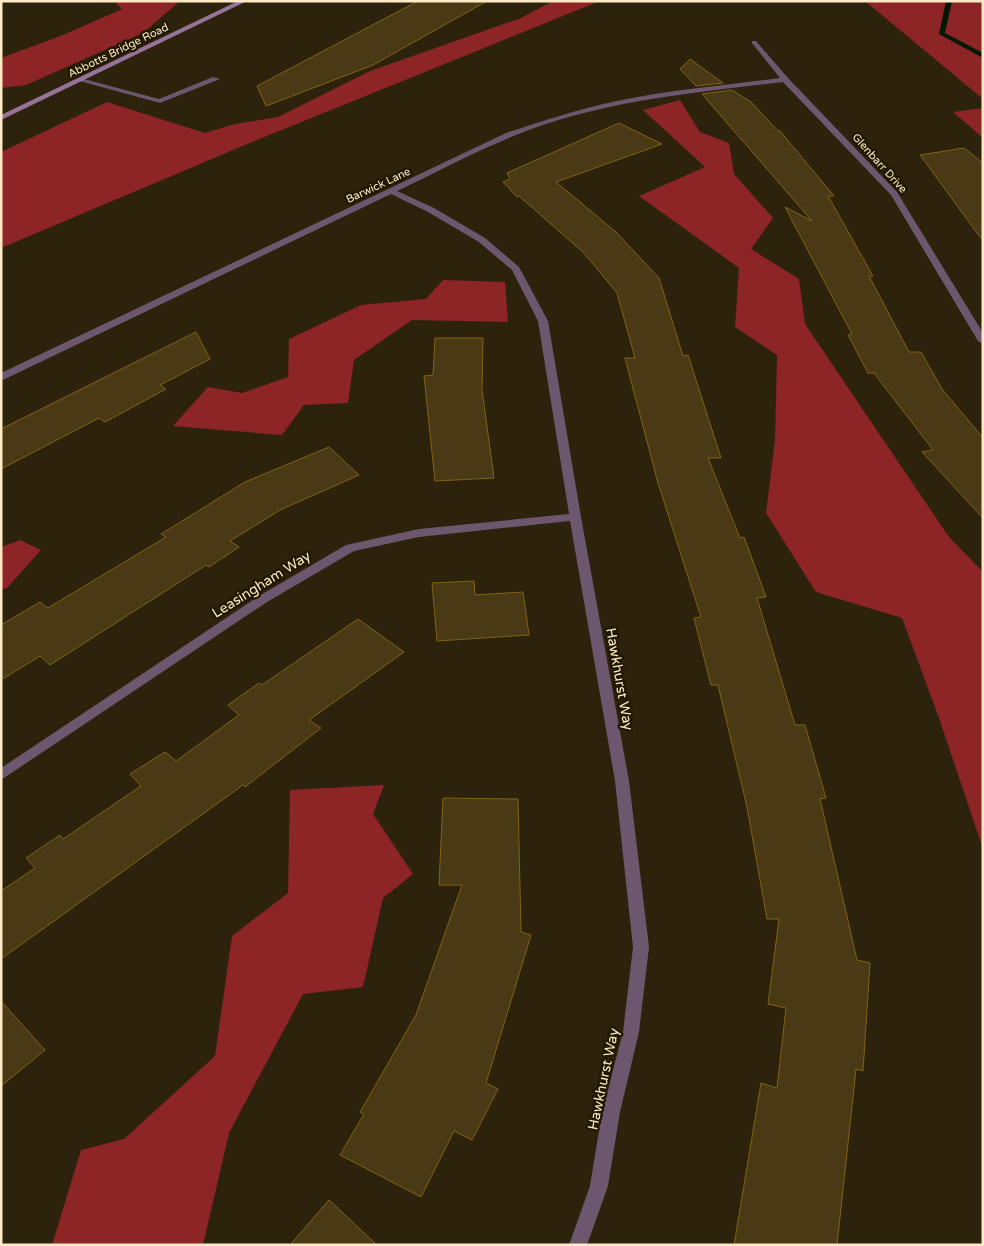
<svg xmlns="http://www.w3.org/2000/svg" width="984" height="1246" font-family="'Varela Round',sans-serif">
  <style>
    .forest { fill: #8d2425 }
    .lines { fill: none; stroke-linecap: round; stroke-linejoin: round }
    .stream { fill: #011903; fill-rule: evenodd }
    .building { fill: #493915; stroke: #826313 }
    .lane { fill: #6d576e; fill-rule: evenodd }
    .street { fill: #6d576e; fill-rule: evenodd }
    .secondary { fill: #967398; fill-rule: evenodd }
    .labels { text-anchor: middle; stroke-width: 5; stroke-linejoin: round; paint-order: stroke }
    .far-street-label { font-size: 11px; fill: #fceac7; stroke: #231903 }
    .street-label { font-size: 14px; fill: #fceac7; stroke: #231903 }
  </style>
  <rect width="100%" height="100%" fill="#2d220c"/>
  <path class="forest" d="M 114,1 L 180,1 L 143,33 L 26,85 L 1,88 L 1,58 L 63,35 L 122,9 Z
    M 553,1 L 600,1 L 245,145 L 1,248 L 1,152 L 107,102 L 205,133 L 235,124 L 278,117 L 370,71 L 521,18 Z
    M 865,1 L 983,1 L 983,99 Z
    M 680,100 L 700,132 L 729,143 L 734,174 L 773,218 L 751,249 L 799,279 L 805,324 L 949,537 L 983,572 L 983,849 L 939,718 L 902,618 L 816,592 L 766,513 L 775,440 L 777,355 L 735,327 L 739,268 L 639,196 L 705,167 L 643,110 Z
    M 983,108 L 983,138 L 953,112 Z
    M 443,280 L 505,282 L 508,322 L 412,320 L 354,360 L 348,403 L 304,405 L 282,435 L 173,426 L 208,387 L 242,393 L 288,377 L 289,339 L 361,305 L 426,299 Z
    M 20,540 L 41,550 L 7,588 L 1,590 L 1,547 Z
    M 384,785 L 373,814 L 413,874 L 383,898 L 363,987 L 303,994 L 229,1133 L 203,1245 L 52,1245 L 81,1150 L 124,1139 L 215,1056 L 232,936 L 288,893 L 290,790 Z"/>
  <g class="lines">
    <path class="stream" d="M 946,1 L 952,1 L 945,33 L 983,53 L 983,58 L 939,34 Z"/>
  </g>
  <path class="building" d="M 418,1 L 487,1 L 373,65 L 266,106 L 257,86 Z
    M 690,59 L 723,83 L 696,86 L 680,69 Z
    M 732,90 L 751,102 L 778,131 L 780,131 L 834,196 L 828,196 L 873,276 L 869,276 L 909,352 L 921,352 L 942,389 L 983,438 L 983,518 L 922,452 L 933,450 L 874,373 L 868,373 L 848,335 L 852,334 L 785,207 L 812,221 L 702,94 Z
    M 619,123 L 662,144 L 556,182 L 616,232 L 659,278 L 683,356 L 688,355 L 721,458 L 708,458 L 740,538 L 744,537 L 766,597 L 757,598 L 795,725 L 805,725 L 826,798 L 820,799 L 857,960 L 870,963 L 863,1071 L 856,1069 L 837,1245 L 734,1245 L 761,1083 L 777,1088 L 786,1008 L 768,1004 L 779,919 L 767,919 L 747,807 L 718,685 L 711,685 L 694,618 L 701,617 L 658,483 L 625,358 L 635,358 L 617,293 L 584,253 L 519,196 L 517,197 L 503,182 L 510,179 L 507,173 Z
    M 964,148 L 983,163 L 983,241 L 920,155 Z
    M 196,332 L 210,359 L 160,385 L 166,389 L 105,422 L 99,418 L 1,469 L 1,429 Z
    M 435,338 L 483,338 L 482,390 L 494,478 L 435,481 L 424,376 L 433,375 Z
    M 329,447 L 359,475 L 280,510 L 230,541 L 239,547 L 209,567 L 206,565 L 50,665 L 40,656 L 1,680 L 1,625 L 40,602 L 48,608 L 166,537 L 161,534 L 245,482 Z
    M 474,581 L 475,595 L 523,592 L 529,635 L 437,641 L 432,583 Z
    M 358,619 L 404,652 L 309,720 L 321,728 L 245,787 L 243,785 L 1,959 L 1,891 L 35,868 L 26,858 L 60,835 L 63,839 L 141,786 L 130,774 L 165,752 L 176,761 L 239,715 L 228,705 L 259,683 L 262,685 Z
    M 443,798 L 518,799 L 521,932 L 531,935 L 486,1083 L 498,1089 L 472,1140 L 454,1131 L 421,1197 L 340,1155 L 364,1114 L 360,1112 L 416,1015 L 462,885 L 439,885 Z
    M 1,1001 L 45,1050 L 1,1086 Z
    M 329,1200 L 377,1245 L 290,1245 Z"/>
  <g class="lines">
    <path class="lane" d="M 213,77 L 220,79 L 160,103 L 76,80 L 80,78 L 159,99 Z"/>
    <path class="street" d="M 752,41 L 756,41 L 788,78 L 897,192 L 983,333 L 983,344 L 978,341 L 891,195 L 783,82 C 692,93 597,101 511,137 C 472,153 435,173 397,191 L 434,208 L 485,238 L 519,267 L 548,321 L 581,517 L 629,781 L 649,947 L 639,1032 L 620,1112 L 608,1186 L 587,1245 L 569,1245 L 590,1186 L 602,1112 L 623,1032 L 633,947 L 615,781 L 570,521 L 419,537 L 354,551 L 267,602 L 1,780 L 1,768 L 259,596 L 346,545 L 419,529 L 569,514 L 538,321 L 512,270 L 479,242 L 428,212 L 391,194 L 5,379 L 1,380 L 1,373 L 506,133 C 543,121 579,109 617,101 C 670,90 726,85 780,78 L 752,43 Z"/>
    <path class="secondary" d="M 238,1 L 247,1 L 1,120 L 1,115 Z"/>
  </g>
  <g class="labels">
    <g class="far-street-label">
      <text transform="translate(118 50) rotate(-26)" y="4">Abbotts Bridge Road</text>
      <text transform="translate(880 163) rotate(48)" y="4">Glenbarr Drive</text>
      <text transform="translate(378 185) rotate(-25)" y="4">Barwick Lane</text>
    </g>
    <g class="street-label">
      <text transform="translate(261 584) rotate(-32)" y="5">Leasingham Way</text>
      <text transform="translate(620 679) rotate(80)" y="5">Hawkhurst Way</text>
      <text transform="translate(603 1079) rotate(-78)" y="5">Hawkhurst Way</text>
    </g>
  </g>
  <rect width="984" height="1246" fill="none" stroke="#fceac7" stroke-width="5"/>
</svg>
